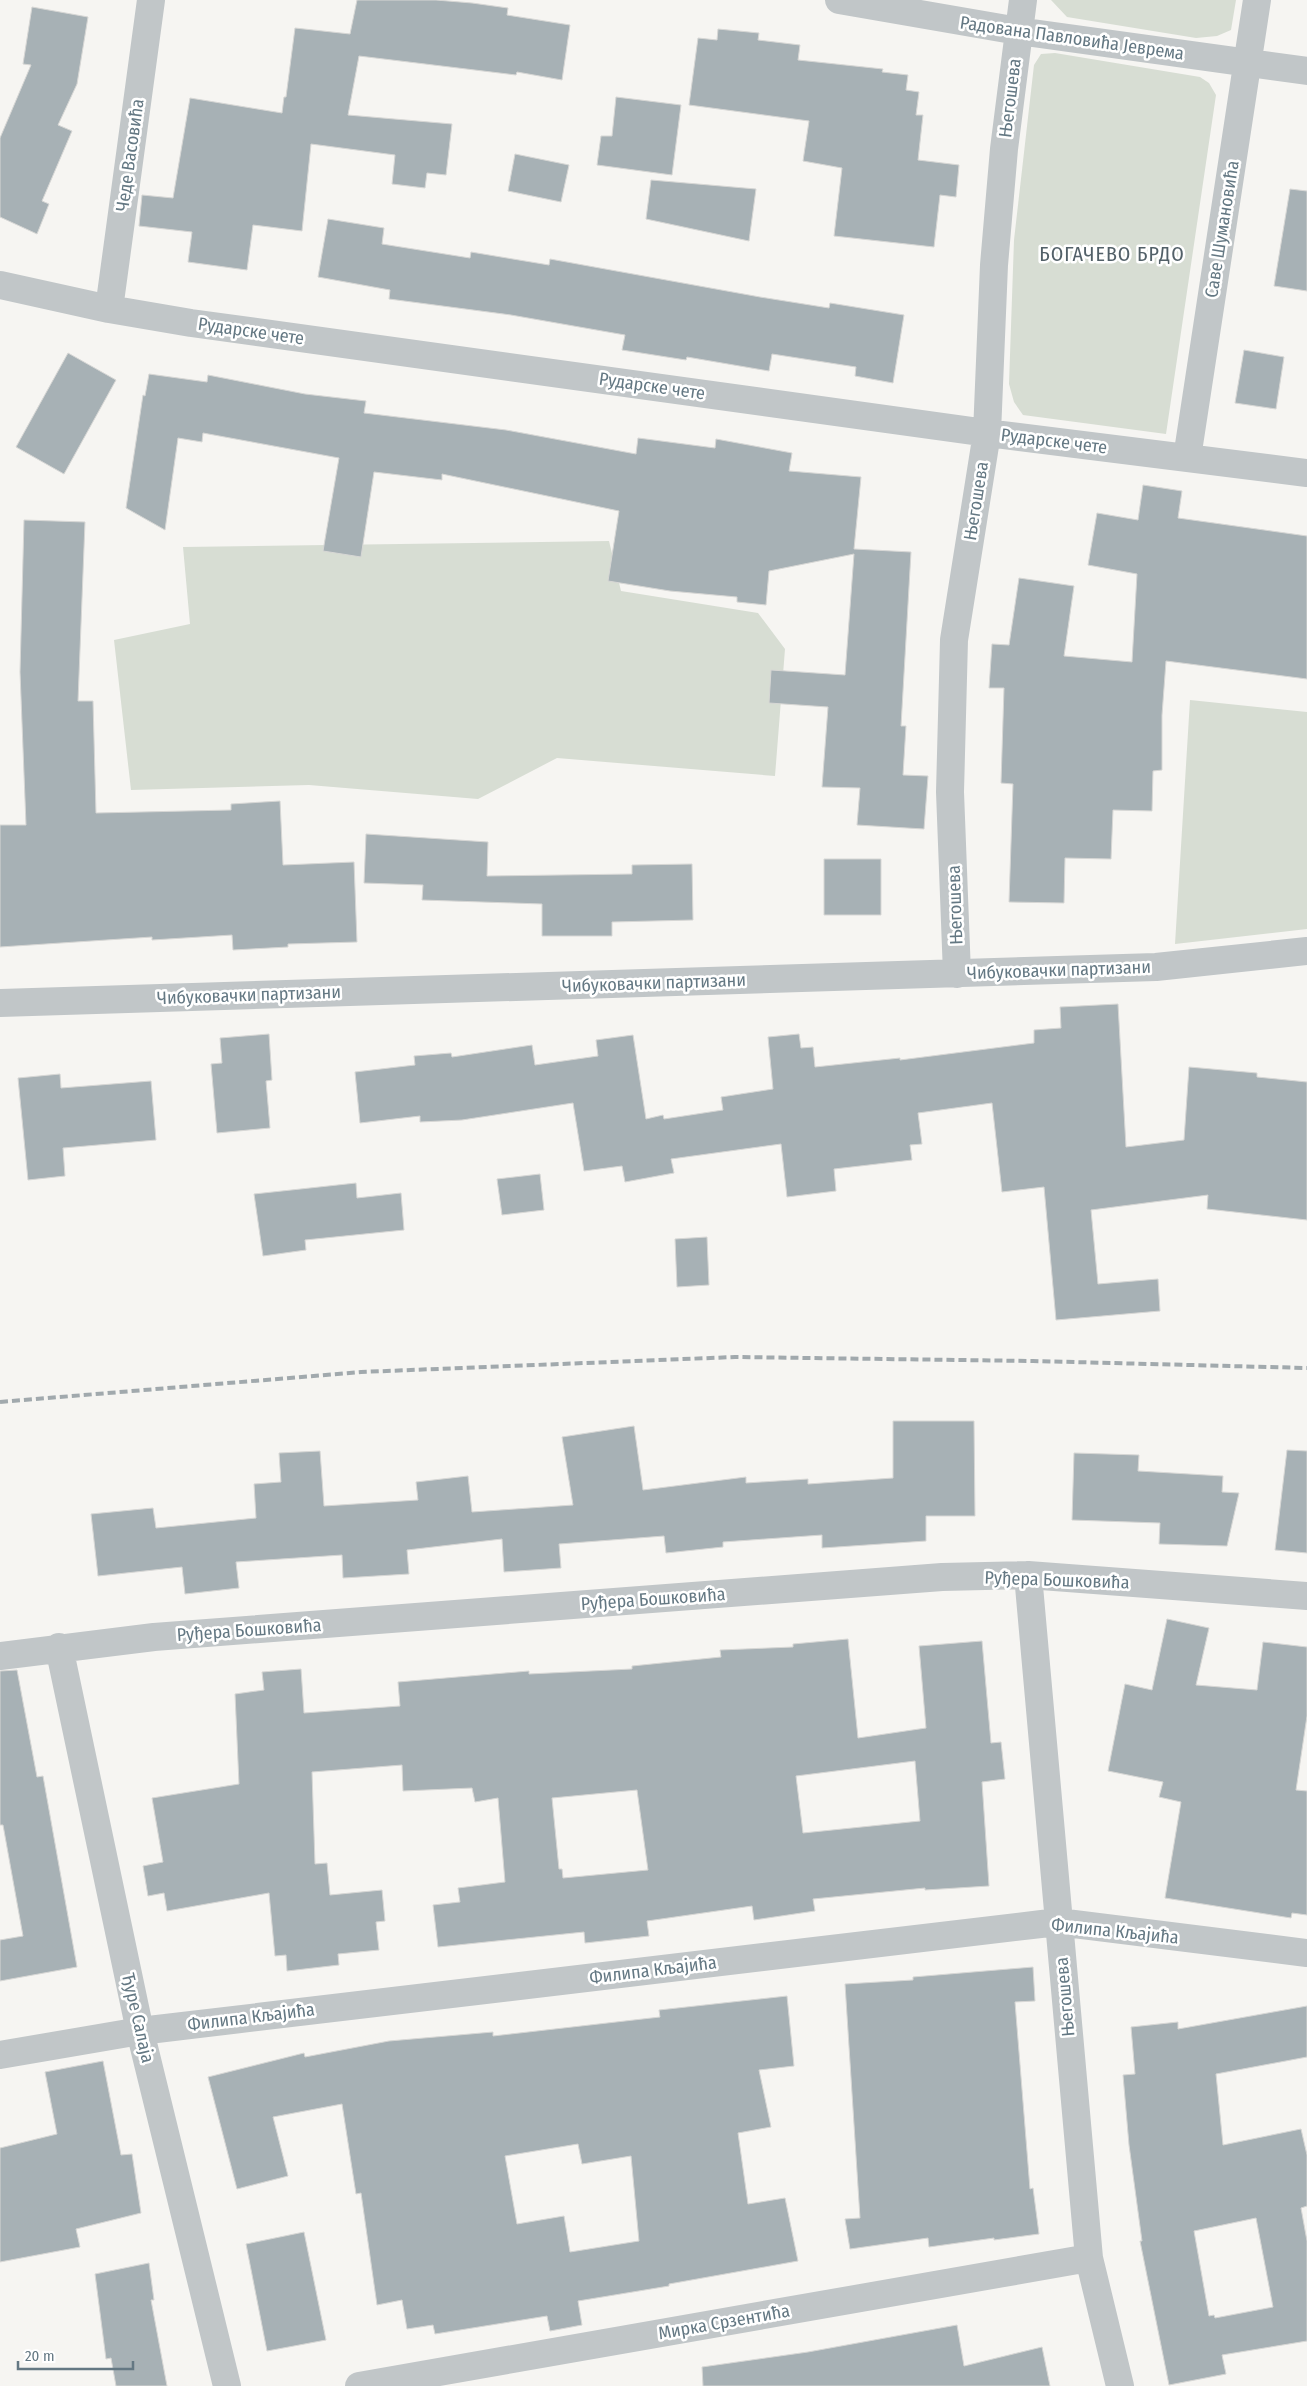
<svg xmlns="http://www.w3.org/2000/svg" width="1307" height="2386" font-family="'Fira Sans Condensed',sans-serif">
  <style>
    .green { fill: #d7ddd3 }
    .building { fill: #a7b1b5; stroke: #d7d7d5; fill-rule: evenodd }
    .lines { fill: none; stroke-linecap: round; stroke-linejoin: round }
    .minor { stroke: #c1c6c8; stroke-width: 28 }
    .rail { stroke: #a1a9ad; stroke-width: 4; stroke-dasharray: 8 4; stroke-linecap: butt }
    .labels { text-anchor: middle; stroke-width: 5; stroke-linejoin: round; paint-order: stroke }
    .street-label { font-size: 18px; fill: #647883; stroke: #fff }
    .quarter-label { font-size: 20px; letter-spacing: 1px; fill: #526068; stroke: #fff }
  </style>
  <rect width="100%" height="100%" fill="#f6f5f2"/>
  <path class="green" d="M 1051,0 L 1236,0 L 1231,30 L 1217,36 L 1196,38 L 1067,17 Z
    M 1055,53 L 1200,77 L 1209,83 L 1216,95 L 1166,434 L 1023,415 L 1014,402 L 1009,384 L 1014,240 L 1034,65 L 1041,54 Z
    M 609,541 L 621,591 L 758,613 L 785,649 L 775,776 L 557,758 L 478,799 L 309,785 L 131,790 L 114,640 L 190,624 L 183,547 Z
    M 1190,700 L 1307,712 L 1307,929 L 1175,944 Z"/>
  <path class="building" d="M 357,0 L 436,0 L 472,3 L 508,8 L 507,15 L 570,25 L 562,80 L 517,72 L 516,75 L 359,56 L 348,115 L 452,124 L 446,175 L 427,173 L 425,188 L 392,184 L 395,155 L 311,144 L 302,231 L 253,225 L 247,270 L 188,262 L 192,232 L 139,226 L 142,195 L 173,198 L 190,98 L 282,113 L 284,97 L 286,97 L 295,28 L 350,34 Z
    M 32,7 L 88,17 L 77,84 L 58,125 L 72,131 L 42,201 L 49,204 L 37,234 L 0,217 L 0,138 L 31,65 L 23,64 Z
    M 718,29 L 759,33 L 758,40 L 800,45 L 798,60 L 883,69 L 882,72 L 908,75 L 906,90 L 919,92 L 916,115 L 923,115 L 918,160 L 959,165 L 956,197 L 940,195 L 934,247 L 834,236 L 842,168 L 803,161 L 809,121 L 689,105 L 698,38 L 717,40 Z
    M 616,97 L 681,105 L 672,175 L 597,165 L 601,136 L 612,136 Z
    M 515,154 L 569,165 L 561,202 L 508,191 Z
    M 651,180 L 756,189 L 749,241 L 646,219 Z
    M 1290,189 L 1307,191 L 1307,291 L 1274,286 Z
    M 328,219 L 384,228 L 382,244 L 470,258 L 471,252 L 549,265 L 550,259 L 760,297 L 829,308 L 830,303 L 904,315 L 893,383 L 855,376 L 856,367 L 772,354 L 769,371 L 687,357 L 686,360 L 622,350 L 625,335 L 511,315 L 389,299 L 390,290 L 318,277 Z
    M 1244,350 L 1284,357 L 1276,409 L 1235,403 Z
    M 68,353 L 116,380 L 64,474 L 16,447 Z
    M 149,374 L 207,382 L 208,375 L 305,394 L 366,401 L 364,413 L 506,430 L 636,454 L 638,438 L 715,448 L 716,439 L 792,453 L 789,471 L 861,477 L 854,549 L 911,552 L 901,726 L 906,726 L 903,775 L 928,776 L 924,829 L 857,825 L 860,788 L 822,787 L 828,707 L 769,703 L 771,670 L 845,675 L 854,554 L 769,571 L 766,605 L 737,602 L 737,597 L 670,591 L 608,581 L 619,511 L 442,474 L 442,480 L 374,472 L 361,557 L 323,551 L 339,458 L 203,433 L 202,442 L 178,438 L 165,530 L 126,508 L 143,395 L 145,396 Z
    M 1143,485 L 1182,491 L 1178,518 L 1307,536 L 1307,679 L 1166,661 L 1162,715 L 1162,770 L 1153,771 L 1152,811 L 1113,810 L 1111,859 L 1065,858 L 1064,903 L 1009,902 L 1013,784 L 1001,783 L 1004,688 L 989,688 L 992,644 L 1009,645 L 1019,578 L 1074,586 L 1064,656 L 1132,662 L 1137,574 L 1088,565 L 1097,513 L 1138,520 Z
    M 24,520 L 85,522 L 78,701 L 93,701 L 96,813 L 231,810 L 231,804 L 280,801 L 283,865 L 354,862 L 357,942 L 288,944 L 288,947 L 233,950 L 232,935 L 152,940 L 152,937 L 0,947 L 0,825 L 26,825 L 20,672 Z
    M 366,834 L 488,842 L 487,876 L 632,874 L 632,865 L 692,864 L 693,920 L 612,922 L 612,936 L 542,936 L 542,904 L 422,900 L 423,885 L 364,883 Z
    M 824,859 L 881,859 L 881,915 L 824,915 Z
    M 1118,1004 L 1126,1147 L 1184,1140 L 1189,1067 L 1257,1073 L 1257,1077 L 1307,1082 L 1307,1220 L 1207,1209 L 1208,1195 L 1091,1210 L 1098,1284 L 1158,1279 L 1160,1311 L 1056,1320 L 1044,1187 L 1002,1192 L 992,1103 L 918,1113 L 922,1144 L 910,1145 L 912,1160 L 834,1169 L 836,1191 L 787,1197 L 781,1144 L 671,1159 L 674,1173 L 625,1182 L 622,1166 L 584,1171 L 573,1103 L 462,1120 L 420,1122 L 420,1116 L 360,1123 L 355,1072 L 415,1065 L 414,1056 L 451,1053 L 452,1057 L 532,1045 L 535,1065 L 598,1056 L 596,1040 L 633,1035 L 646,1119 L 663,1115 L 664,1119 L 723,1110 L 721,1097 L 773,1089 L 768,1037 L 799,1034 L 801,1048 L 813,1047 L 815,1067 L 900,1058 L 900,1060 L 1034,1043 L 1034,1030 L 1061,1028 L 1060,1007 Z
    M 269,1034 L 272,1080 L 266,1081 L 270,1128 L 217,1133 L 211,1064 L 222,1063 L 220,1038 Z
    M 60,1074 L 61,1088 L 151,1081 L 156,1140 L 63,1148 L 65,1176 L 28,1180 L 18,1078 Z
    M 540,1174 L 544,1210 L 502,1215 L 497,1179 Z
    M 356,1183 L 357,1198 L 401,1193 L 404,1230 L 305,1240 L 306,1250 L 263,1256 L 254,1194 Z
    M 707,1237 L 709,1285 L 677,1287 L 675,1239 Z
    M 893,1421 L 974,1421 L 975,1516 L 926,1516 L 926,1541 L 822,1548 L 822,1535 L 723,1542 L 723,1547 L 666,1553 L 664,1536 L 559,1544 L 561,1568 L 504,1572 L 502,1539 L 407,1550 L 409,1574 L 343,1578 L 342,1555 L 236,1562 L 239,1588 L 185,1594 L 182,1567 L 98,1576 L 91,1514 L 153,1508 L 156,1528 L 256,1518 L 254,1484 L 281,1482 L 279,1453 L 320,1451 L 324,1506 L 418,1500 L 416,1482 L 468,1476 L 472,1512 L 573,1505 L 562,1437 L 634,1426 L 643,1490 L 746,1477 L 746,1483 L 808,1479 L 808,1484 L 893,1478 Z
    M 1287,1450 L 1307,1451 L 1307,1553 L 1275,1550 Z
    M 1074,1453 L 1139,1455 L 1138,1471 L 1223,1476 L 1222,1492 L 1239,1493 L 1227,1546 L 1159,1544 L 1160,1523 L 1072,1520 Z
    M 1167,1619 L 1209,1628 L 1196,1685 L 1257,1690 L 1263,1642 L 1307,1647 L 1307,1716 L 1296,1790 L 1307,1791 L 1307,1915 L 1292,1913 L 1291,1918 L 1165,1898 L 1181,1802 L 1159,1797 L 1163,1782 L 1108,1771 L 1125,1684 L 1152,1690 Z
    M 848,1639 L 858,1738 L 926,1728 L 919,1646 L 982,1641 L 991,1743 L 1001,1742 L 1005,1779 L 982,1782 L 989,1886 L 925,1890 L 925,1888 L 813,1899 L 815,1911 L 754,1920 L 752,1906 L 647,1921 L 649,1936 L 585,1943 L 584,1932 L 438,1947 L 433,1905 L 460,1902 L 458,1888 L 505,1882 L 498,1798 L 475,1802 L 472,1788 L 403,1791 L 402,1765 L 312,1772 L 315,1864 L 327,1863 L 330,1895 L 382,1890 L 385,1921 L 376,1922 L 379,1950 L 338,1954 L 339,1965 L 287,1971 L 286,1955 L 275,1956 L 269,1893 L 167,1911 L 164,1893 L 148,1896 L 143,1866 L 163,1862 L 152,1798 L 239,1784 L 235,1694 L 264,1690 L 262,1672 L 301,1669 L 304,1713 L 400,1706 L 398,1682 L 529,1671 L 529,1674 L 632,1669 L 632,1666 L 721,1657 L 720,1650 L 793,1647 L 793,1644 ZM 915,1761 L 920,1821 L 803,1833 L 796,1776 ZM 637,1790 L 648,1870 L 563,1878 L 562,1869 L 559,1869 L 552,1798 Z
    M 17,1670 L 37,1777 L 43,1776 L 77,1967 L 0,1981 L 0,1940 L 23,1936 L 3,1825 L 0,1825 L 0,1671 Z
    M 1033,1967 L 1035,2001 L 1015,2002 L 1030,2189 L 1033,2188 L 1039,2234 L 994,2240 L 994,2238 L 929,2247 L 928,2238 L 850,2249 L 845,2219 L 860,2218 L 845,1984 L 913,1980 L 913,1977 Z
    M 787,1996 L 794,2066 L 759,2070 L 771,2127 L 738,2133 L 748,2204 L 785,2198 L 798,2261 L 669,2284 L 669,2286 L 578,2301 L 582,2325 L 550,2331 L 547,2316 L 435,2334 L 433,2325 L 407,2329 L 402,2300 L 377,2305 L 361,2193 L 356,2194 L 342,2104 L 273,2117 L 288,2176 L 237,2189 L 208,2077 L 304,2053 L 305,2057 L 389,2041 L 493,2032 L 493,2036 L 660,2017 L 659,2010 ZM 578,2144 L 582,2164 L 631,2156 L 639,2241 L 570,2252 L 564,2216 L 517,2224 L 505,2156 Z
    M 1307,2006 L 1307,2057 L 1216,2074 L 1223,2145 L 1301,2129 L 1307,2155 L 1307,2206 L 1301,2208 L 1307,2241 L 1307,2341 L 1222,2355 L 1226,2374 L 1169,2385 L 1140,2241 L 1142,2241 L 1129,2145 L 1123,2075 L 1135,2074 L 1131,2027 L 1178,2022 L 1178,2029 ZM 1256,2218 L 1273,2307 L 1215,2318 L 1214,2315 L 1209,2316 L 1194,2231 Z
    M 103,2061 L 121,2155 L 132,2154 L 141,2213 L 76,2229 L 80,2247 L 0,2262 L 0,2148 L 57,2134 L 45,2072 Z
    M 304,2232 L 326,2340 L 267,2351 L 246,2244 Z
    M 149,2263 L 154,2300 L 151,2300 L 167,2386 L 116,2386 L 111,2358 L 106,2359 L 95,2274 Z
    M 957,2325 L 964,2366 L 1042,2347 L 1050,2386 L 703,2386 L 702,2367 L 808,2352 Z"/>
  <g class="lines">
    <path class="minor" d="M 839,0 L 1018,31 L 1307,71
      M 0,285 L 109,309 L 191,323 L 987,433 L 1307,473
      M 109,309 L 151,0
      M 1187,458 L 1257,0
      M 957,974 L 950,792 L 954,640 L 987,433 L 994,265 L 1004,149 L 1023,0
      M 0,1003 L 1156,967 L 1307,951
      M 1028,1575 L 1089,2258 L 1120,2386
      M 59,1647 L 140,2031 L 227,2386
      M 0,1656 L 154,1637 L 942,1577 L 1028,1575 L 1307,1596
      M 0,2055 L 140,2031 L 1058,1922 L 1307,1953
      M 359,2386 L 1089,2258"/>
    <path class="rail" d="M 0,1402 L 361,1372 L 735,1357 L 1033,1361 L 1307,1368"/>
  </g>
  <g class="labels">
    <g class="street-label">
      <text transform="translate(1072 38) rotate(8)" y="6">Радована Павловића Јеврема</text>
      <text transform="translate(1010 98) rotate(-83)" y="6">Његошева</text>
      <text transform="translate(130 155) rotate(-82)" y="6">Чеде Васовића</text>
      <text transform="translate(1222 229) rotate(-81)" y="6">Саве Шумановића</text>
      <text transform="translate(251 331) rotate(8)" y="6">Рударске чете</text>
      <text transform="translate(652 386) rotate(8)" y="6">Рударске чете</text>
      <text transform="translate(1054 441) rotate(7)" y="6">Рударске чете</text>
      <text transform="translate(976 501) rotate(-81)" y="6">Његошева</text>
      <text transform="translate(955 905) rotate(-92)" y="6">Његошева</text>
      <text transform="translate(1059 970) rotate(-2)" y="6">Чибуковачки партизани</text>
      <text transform="translate(654 983) rotate(-2)" y="6">Чибуковачки партизани</text>
      <text transform="translate(249 995) rotate(-2)" y="6">Чибуковачки партизани</text>
      <text transform="translate(1057 1580) rotate(2)" y="6">Руђера Бошковића</text>
      <text transform="translate(653 1599) rotate(-4)" y="6">Руђера Бошковића</text>
      <text transform="translate(249 1630) rotate(-4)" y="6">Руђера Бошковића</text>
      <text transform="translate(1115 1931) rotate(6)" y="6">Филипа Кљајића</text>
      <text transform="translate(653 1970) rotate(-7)" y="6">Филипа Кљајића</text>
      <text transform="translate(1065 1997) rotate(-95)" y="6">Његошева</text>
      <text transform="translate(251 2017) rotate(-7)" y="6">Филипа Кљајића</text>
      <text transform="translate(138 2018) rotate(77)" y="6">Ђуре Салаја</text>
      <text transform="translate(724 2322) rotate(-10)" y="6">Мирка Срзентића</text>
    </g>
    <g class="quarter-label">
      <text x="1112" y="261">БОГАЧЕВО БРДО</text>
    </g>
  </g>
  <path d="M18 2361v8h115v-8" fill="none" stroke="#647883" stroke-width="2.5"/>
  <text x="25" y="2361" font-size="15" fill="#647883" stroke="#ffffff" stroke-width="4" paint-order="stroke">20 m</text>
</svg>
